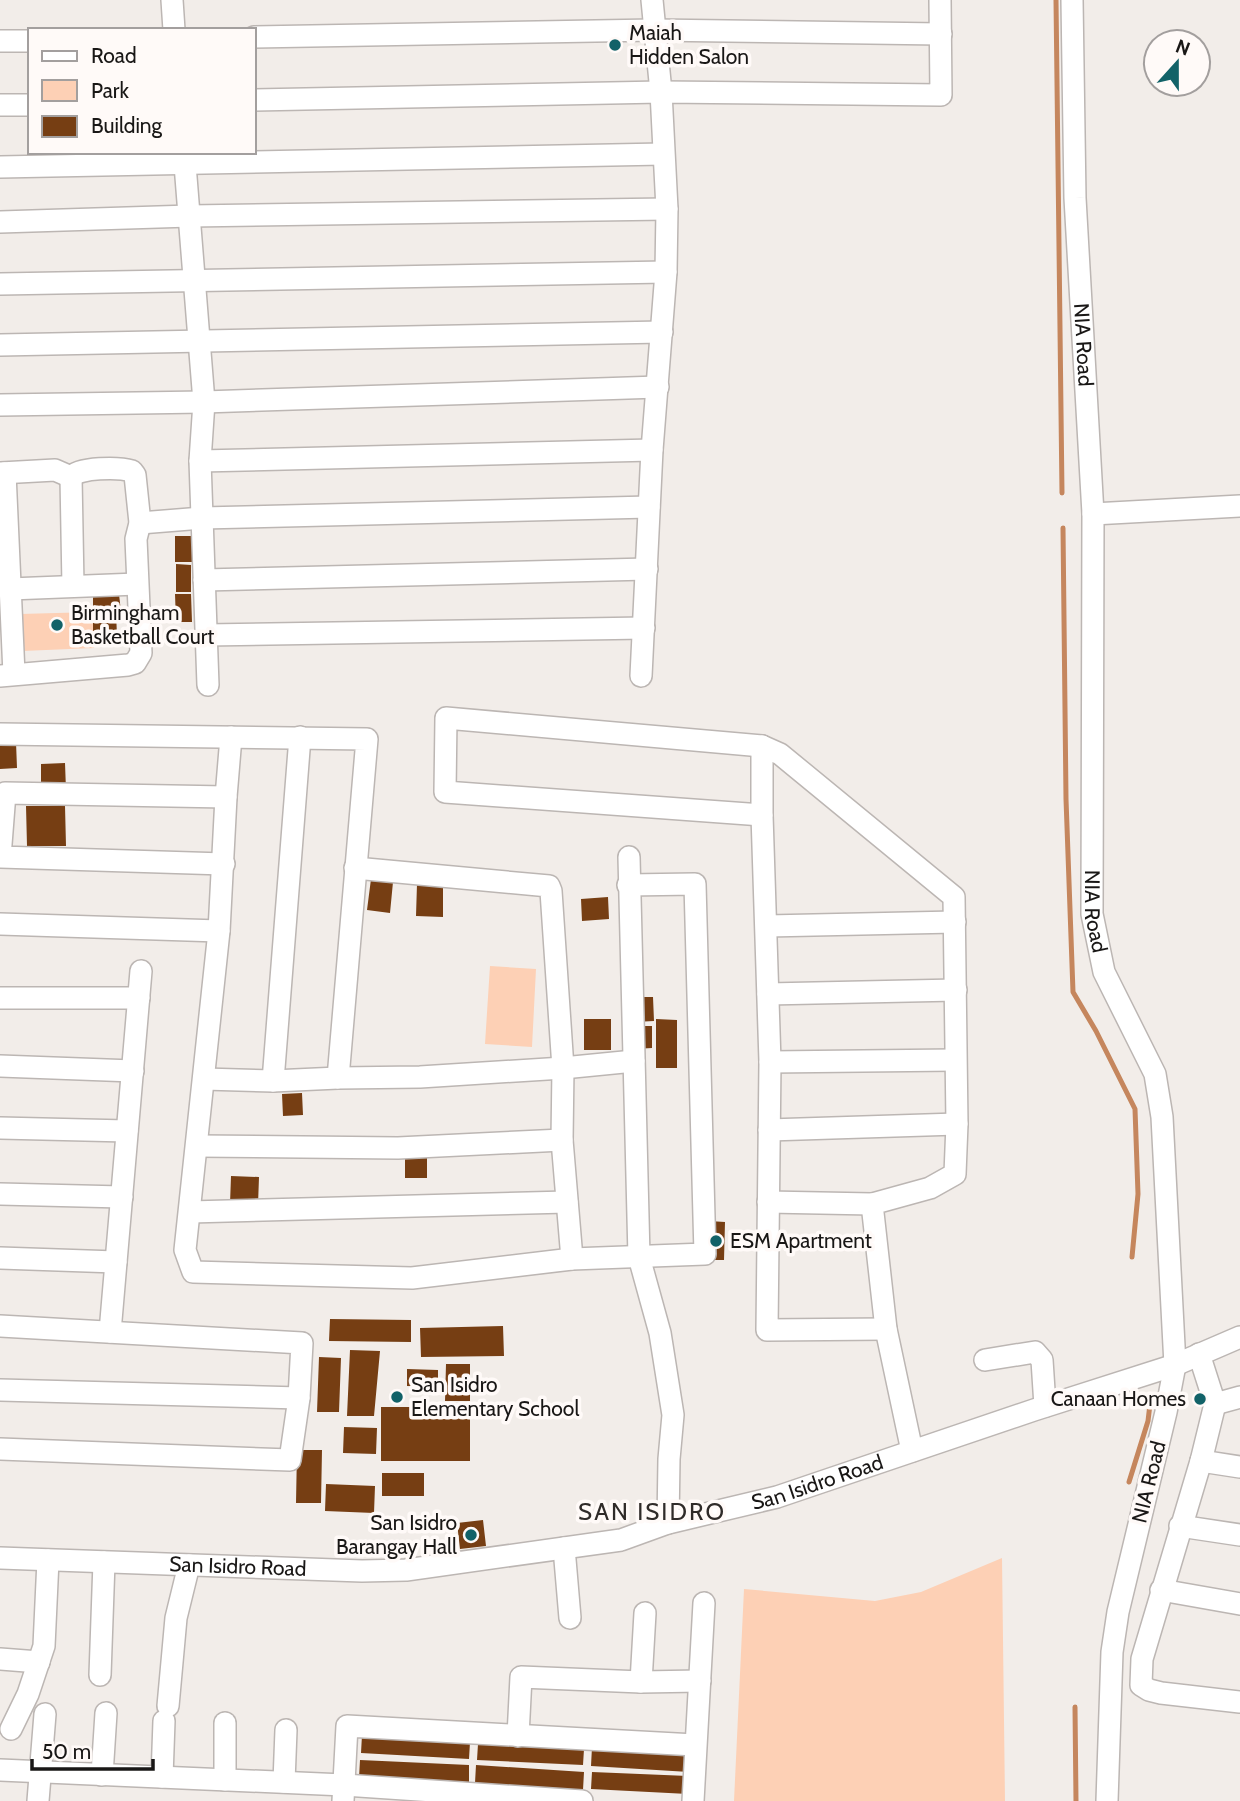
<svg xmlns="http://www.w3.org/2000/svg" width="1240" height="1801" font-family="Cabin,sans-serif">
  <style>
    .green { fill: #fdd0b5 }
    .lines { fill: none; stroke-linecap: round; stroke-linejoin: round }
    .stream { stroke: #c5865d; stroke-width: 5 }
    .building { fill: #763e13 }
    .minor-casing { stroke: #bcb6b3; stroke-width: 24 }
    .minor { stroke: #fff; stroke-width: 21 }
    .poi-dot { fill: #126268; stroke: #fffaf8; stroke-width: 2.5 }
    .labels { text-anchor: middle; stroke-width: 7; stroke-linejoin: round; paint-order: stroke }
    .poi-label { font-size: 21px; fill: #191716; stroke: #fffaf8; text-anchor: start }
    .street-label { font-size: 21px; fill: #191716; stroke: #fffaf8 }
    .quarter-label { font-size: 24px; letter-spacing: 2px; fill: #2f2b29; stroke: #fffaf8 }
  </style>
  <rect width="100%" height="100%" fill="#f2ede9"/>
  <path class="green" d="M 93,612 L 94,648 L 22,651 L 20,614 Z
    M 490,966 L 536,969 L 532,1047 L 485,1044 Z
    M 1002,1558 L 1005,1801 L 734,1801 L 744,1589 L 875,1601 L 921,1592 Z"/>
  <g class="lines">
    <path class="stream" d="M 1056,0 L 1062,493
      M 1063,528 L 1066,799 L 1073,992 L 1096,1031 L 1135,1109 L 1138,1194 L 1132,1257
      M 1129,1482 L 1148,1421 L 1150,1404
      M 1075,1707 L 1076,1801"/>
  </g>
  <path class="building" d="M 175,536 L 192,536 L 192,562 L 175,562 Z
    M 176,564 L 191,565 L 191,592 L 176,592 Z
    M 119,594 L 121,612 L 116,612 L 117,636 L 93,636 L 93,596 Z
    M 175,594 L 191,594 L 192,622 L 176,622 Z
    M 16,742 L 17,768 L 0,769 L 0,743 Z
    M 65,763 L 66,790 L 41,790 L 41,764 Z
    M 26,806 L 65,806 L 66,846 L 27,846 Z
    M 371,879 L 393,882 L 390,913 L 367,910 Z
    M 417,884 L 443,885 L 443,917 L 416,916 Z
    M 608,897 L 609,919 L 582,921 L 581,899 Z
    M 634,997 L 653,997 L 654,1021 L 635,1022 Z
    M 584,1019 L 611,1019 L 611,1050 L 584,1050 Z
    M 656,1019 L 677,1020 L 677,1068 L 656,1068 Z
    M 635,1026 L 652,1026 L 652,1048 L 635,1049 Z
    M 302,1093 L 303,1115 L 283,1116 L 282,1094 Z
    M 405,1157 L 427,1157 L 427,1178 L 405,1178 Z
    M 231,1176 L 259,1177 L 258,1205 L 230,1204 Z
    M 709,1221 L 725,1222 L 724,1260 L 708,1260 Z
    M 330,1319 L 411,1320 L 411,1342 L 329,1341 Z
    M 503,1326 L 504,1356 L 421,1357 L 420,1328 Z
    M 350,1350 L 380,1351 L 374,1416 L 347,1416 Z
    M 319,1357 L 341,1358 L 339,1412 L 317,1412 Z
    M 446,1364 L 470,1364 L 470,1401 L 445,1401 Z
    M 407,1369 L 438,1370 L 438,1387 L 407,1386 Z
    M 381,1407 L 470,1407 L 470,1461 L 381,1461 Z
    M 344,1427 L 377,1428 L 376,1454 L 343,1453 Z
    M 297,1450 L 322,1450 L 321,1503 L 296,1503 Z
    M 382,1473 L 424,1473 L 424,1496 L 382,1496 Z
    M 326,1484 L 375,1486 L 374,1513 L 325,1511 Z
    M 483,1520 L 486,1546 L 460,1549 L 457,1523 Z
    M 362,1735 L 470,1742 L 469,1759 L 361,1753 Z
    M 478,1744 L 584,1749 L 583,1765 L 477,1760 Z
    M 592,1747 L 690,1753 L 689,1772 L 591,1766 Z
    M 360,1760 L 469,1765 L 469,1783 L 359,1778 Z
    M 476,1765 L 584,1772 L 583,1790 L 475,1783 Z
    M 592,1772 L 688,1776 L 688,1794 L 591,1789 Z"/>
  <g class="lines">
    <g class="minor-casing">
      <g id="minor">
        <path d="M 172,0 L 174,30"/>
        <path id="s1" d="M 1072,0 L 1075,198 L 1093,514 L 1092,914 L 1104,972 L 1155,1074 L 1162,1117 L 1175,1365 L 1166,1412 L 1118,1612 L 1112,1652 L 1107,1801"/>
        <path d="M 254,37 L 654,30 L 941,34"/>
        <path d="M 0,41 L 30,41"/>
        <path d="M 254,100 L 661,92 L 941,95 L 940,0"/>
        <path d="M 0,105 L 30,105"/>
        <path d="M 184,152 L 204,402 L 200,461 L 208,685"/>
        <path d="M 0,167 L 663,154"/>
        <path d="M 0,222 L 190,216 L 667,209"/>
        <path d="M 0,284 L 666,272"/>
        <path d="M 0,345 L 662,332"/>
        <path d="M 0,405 L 204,402 L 658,387"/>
        <path d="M 200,461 L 652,450"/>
        <path d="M 0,473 L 55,470 L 71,477 C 79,467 119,467 132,471 L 135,475 L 140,523 L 136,539 L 141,653 L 135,663 L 128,665 L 0,676"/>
        <path d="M 5,473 L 14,674"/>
        <path d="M 71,477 L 73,586"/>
        <path d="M 1093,514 L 1240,506"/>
        <path d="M 140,523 L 202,518 L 649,507"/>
        <path d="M 204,580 L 647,569"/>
        <path d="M 10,589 L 137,584"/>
        <path d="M 206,635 L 644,628"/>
        <path d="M 641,676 L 652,450 L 666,272 L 667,209 L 661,92 L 652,0"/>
        <path d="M 0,734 L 367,739 L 338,1078"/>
        <path d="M 231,737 L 226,797 L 219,931 L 185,1250 L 193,1272 L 412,1278 L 572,1259 L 705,1254 L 695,884 L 628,885"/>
        <path d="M 762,746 L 762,815 L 770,1062 L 767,1330 L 886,1329"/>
        <path d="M 762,815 L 445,792 L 446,718 L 762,746 L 780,754 L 954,897 L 957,1124 L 955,1174 L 930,1188 L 872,1204 L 886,1329 L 912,1451"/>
        <path d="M 629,857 L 639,1257 L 660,1333 L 673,1415 L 669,1459 L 668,1523"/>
        <path d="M 224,864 L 0,857 L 5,793 L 226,797"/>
        <path d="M 355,868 L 549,886 L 551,891 L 563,1068 L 562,1140 L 572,1259"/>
        <path d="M 0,924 L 219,931"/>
        <path d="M 767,926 L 955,922"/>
        <path d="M 768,994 L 956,990"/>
        <path d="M 0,998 L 139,998"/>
        <path d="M 770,1062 L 955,1060"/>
        <path d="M 0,1066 L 133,1071"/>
        <path d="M 204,1079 L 273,1081 L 338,1078 L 420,1077 L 563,1068 L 634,1061"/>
        <path d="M 273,1081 L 300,737"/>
        <path d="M 0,1128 L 127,1131"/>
        <path d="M 769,1130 L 957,1124"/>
        <path d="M 197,1146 L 398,1148 L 562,1140"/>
        <path d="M 0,1194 L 122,1197"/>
        <path d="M 768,1202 L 872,1204"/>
        <path d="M 190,1212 L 567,1202"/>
        <path d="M 0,1258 L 116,1262"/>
        <path d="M 0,1326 L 302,1343 L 299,1398 L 290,1460 L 0,1449"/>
        <path d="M 110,1332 L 141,971"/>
        <path d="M 1199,1354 L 1215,1404 L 1240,1397"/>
        <path d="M 985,1360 L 1035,1352 L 1042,1360 L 1045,1406"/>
        <path d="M 0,1390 L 299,1398"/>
        <path d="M 1215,1404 L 1201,1461 L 1142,1659 L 1141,1685 L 1149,1690 L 1161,1693 L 1240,1702"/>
        <path d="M 1201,1461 L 1240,1467"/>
        <path d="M 1180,1526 L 1240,1535"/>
        <path d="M 564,1548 L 570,1618"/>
        <path id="s2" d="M 0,1558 L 362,1571 L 406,1570 L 621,1540 L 668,1523 L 777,1497 L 1034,1410 L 1175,1365 L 1240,1337"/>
        <path d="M 1161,1590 L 1240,1604"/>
        <path d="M 0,1659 L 39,1662"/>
        <path d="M 100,1675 L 104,1562"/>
        <path d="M 641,1682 L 645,1613"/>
        <path d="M 168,1706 L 176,1618 L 189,1565"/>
        <path d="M 11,1729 L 28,1694 L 44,1646 L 48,1560"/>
        <path d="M 518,1736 L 521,1677 L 641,1682 L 700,1681"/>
        <path d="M 0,1770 L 344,1785 L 582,1801"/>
        <path d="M 102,1775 L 106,1713"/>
        <path d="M 162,1777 L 164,1721"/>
        <path d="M 225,1780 L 225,1723"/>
        <path d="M 284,1782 L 286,1730"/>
        <path d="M 38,1801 L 45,1714"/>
        <path d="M 343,1801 L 347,1726 L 695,1745"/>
        <path d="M 693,1801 L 704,1603"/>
      </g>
    </g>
    <use href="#minor" class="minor"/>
  </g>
  <g class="poi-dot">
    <circle cx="615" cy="45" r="7"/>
    <circle cx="57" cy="625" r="7"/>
    <circle cx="716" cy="1241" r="7"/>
    <circle cx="397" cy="1397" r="7"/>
    <circle cx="1200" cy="1399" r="7"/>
    <circle cx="471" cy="1535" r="7"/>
  </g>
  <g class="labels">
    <g class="poi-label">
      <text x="629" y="40">Maiah<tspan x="629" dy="24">Hidden Salon</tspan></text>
      <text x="71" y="620">Birmingham<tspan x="71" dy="24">Basketball Court</tspan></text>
      <text x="730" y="1248">ESM Apartment</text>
      <text x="411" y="1392">San Isidro<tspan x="411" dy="24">Elementary School</tspan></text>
      <text x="1186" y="1406" text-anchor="end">Canaan Homes</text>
      <text x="457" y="1530" text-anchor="end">San Isidro<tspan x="457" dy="24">Barangay Hall</tspan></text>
    </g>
    <g class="street-label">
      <text dy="7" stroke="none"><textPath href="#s1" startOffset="345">NIA Road</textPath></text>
      <text dy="7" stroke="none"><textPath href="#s1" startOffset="912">NIA Road</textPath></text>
      <text dy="7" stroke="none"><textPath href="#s2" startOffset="828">San Isidro Road</textPath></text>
      <text transform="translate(1149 1482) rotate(-76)" y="7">NIA Road</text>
      <text dy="7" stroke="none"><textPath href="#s2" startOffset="238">San Isidro Road</textPath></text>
    </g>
    <g class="quarter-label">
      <text x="652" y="1520">SAN ISIDRO</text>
    </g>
  </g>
  <rect x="28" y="28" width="228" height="126" fill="#fffaf8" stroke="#a39f9e" stroke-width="2"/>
  <rect x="42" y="51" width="35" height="10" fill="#ffffff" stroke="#a39f9e" stroke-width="2"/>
  <text x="91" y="63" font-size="21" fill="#191716">Road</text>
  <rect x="42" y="80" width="35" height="21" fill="#fdd0b5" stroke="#a39f9e" stroke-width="2"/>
  <text x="91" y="98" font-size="21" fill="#191716">Park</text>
  <rect x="42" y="116" width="35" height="21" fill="#763e13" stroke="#a39f9e" stroke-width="2"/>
  <text x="91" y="133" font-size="21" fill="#191716">Building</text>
  <g transform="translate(1177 63) rotate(21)"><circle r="33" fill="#fffaf8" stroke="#a39f9e" stroke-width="2"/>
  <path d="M0-5L12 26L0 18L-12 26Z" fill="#126268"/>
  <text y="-10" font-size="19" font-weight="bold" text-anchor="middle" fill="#191716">N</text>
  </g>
  <path d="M32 1759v10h121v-10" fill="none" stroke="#191716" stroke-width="3.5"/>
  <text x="42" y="1759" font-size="21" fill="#191716" stroke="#fffaf8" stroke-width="5" paint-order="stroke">50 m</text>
</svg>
